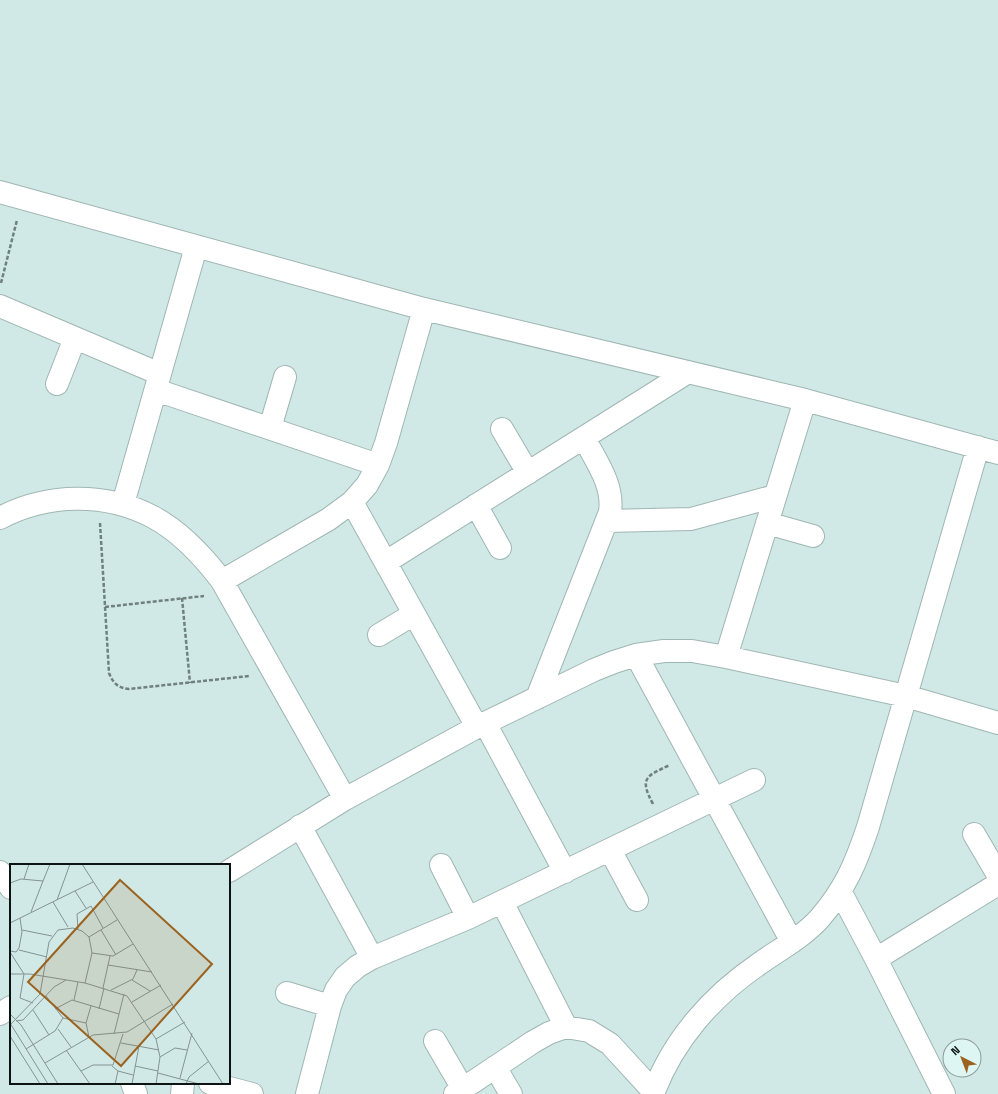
<svg xmlns="http://www.w3.org/2000/svg" width="998" height="1094" font-family="'Space Grotesk',sans-serif">
  <style>
    .lines { fill: none; stroke-linecap: round; stroke-linejoin: round }
    .minor-casing { stroke: #9fb6b3; stroke-width: 24 }
    .path { stroke: #6f807e; stroke-width: 2.5; stroke-dasharray: 4 2; stroke-linecap: butt }
    .minor { stroke: #fff; stroke-width: 22 }
    .inset-road { fill: none; stroke: #829492; stroke-width: 1 }
    .view { fill: #9b631f; fill-opacity: 0.15; stroke: #9b631f; stroke-width: 2 }
    .inset-edge { fill: none; stroke: #0b1413; stroke-width: 2 }
  </style>
  <rect width="100%" height="100%" fill="#d1e9e6"/>
  <g class="lines">
    <g class="minor-casing">
      <path id="minor" d="M 0,192 L 424,309 L 805,400 L 998,453
        M 0,306 L 160,374
        M 57,384 L 75,338
        M 156,390 L 378,465
        M 270,428 L 285,377
        M 502,429 L 528,473
        M 352,502 L 477,727
        M 123,504 L 196,247
        M 476,505 L 500,548
        M 0,518 C 47,493 106,492 153,517 C 181,532 203,556 222,581 L 345,799
        M 607,521 L 691,519 L 775,496
        M 767,523 L 813,536
        M 386,562 L 688,372
        M 222,581 L 329,519 L 352,502 L 367,485 L 378,465 L 386,443 L 424,309
        M 379,635 L 414,614
        M 636,655 L 792,942
        M 726,657 L 805,400
        M 537,698 L 610,512 C 614,485 596,461 584,438
        M 485,723 L 565,872
        M 300,826 L 372,958
        M 974,834 L 998,875
        M 610,850 L 637,900
        M 441,865 L 468,918
        M 229,871 L 345,799 L 477,727 L 594,670 L 614,662 L 636,655 L 664,651 L 692,651 L 726,657 L 906,696 L 998,723
        M 0,872 L 11,888
        M 840,891 L 876,959 L 944,1094
        M 502,902 L 566,1027
        M 876,959 L 998,884
        M 287,993 L 330,1006
        M 0,1014 L 11,1007
        M 435,1041 L 463,1089
        M 495,1067 L 511,1094
        M 132,1083 L 136,1094
        M 210,1083 L 252,1094
        M 182,1094 L 183,1083
        M 307,1094 L 330,1006 L 336,990 L 345,977 L 358,966 L 372,958 L 468,918 L 754,780
        M 455,1094 L 533,1042 L 549,1033 L 566,1027 L 589,1031 L 610,1044 L 654,1092
        M 653,1094 C 673,1040 712,996 759,964 C 780,949 803,937 820,918 C 845,889 856,863 868,827 L 978,447"/>
    </g>
    <path class="path" d="M 1,283 L 17,220
      M 100,523 L 109,673 C 113,683 118,688 129,689 L 249,676
      M 182,598 L 190,683
      M 105,607 L 204,596
      M 653,804 C 639,778 646,776 670,765"/>
    <use href="#minor" class="minor"/>
  </g>
  <g transform="translate(10 864)">
    <rect width="220" height="220" fill="#d1e9e6"/>
    <path class="inset-road" d="M 72,0 L 213,220M 14,15 L 19,0M 0,19 L 11,15 L 33,17 L 40,0M 65,27 L 76,44M 47,36 L 60,0M 43,38 L 58,63M 21,48 L 33,17M 0,59 L 83,18M 68,65 L 67,50 L 81,42 L 93,64M 12,66 L 42,72M 91,66 L 106,91M 79,73 L 107,56M 9,86 L 37,93M 0,87 L 6,88 L 9,84 L 12,68 L 10,54M 0,88 L 14,110 L 10,134 L 23,139M 82,89 L 103,92 L 123,80M 98,101 L 142,108M 0,110 L 20,110 L 75,119 L 117,132 L 146,175 L 150,193 L 146,220M 122,116 L 140,127M 93,124 L 100,92M 101,126 L 123,115 L 127,106M 36,132 L 53,154 L 76,159 L 79,173M 64,136 L 68,118M 122,138 L 151,121M 45,145 L 62,136 L 109,150M 89,145 L 94,124M 23,146 L 39,171M 0,150 L 11,161 L 48,220M 6,157 L 13,156 L 44,123 L 56,116M 0,159 L 38,220M 76,159 L 81,142M 1,160 L 30,130 L 39,78 L 48,66 L 63,64 L 72,67 L 79,73 L 82,89 L 75,119M 48,165 L 61,183M 104,170 L 114,130M 0,172 L 30,220M 146,175 L 175,158M 111,179 L 149,186M 16,185 L 45,167 L 53,154M 56,186 L 80,220M 150,193 L 165,184 L 177,186M 35,199 L 83,171 L 117,168 L 163,140M 102,202 L 108,207 L 123,211M 125,202 L 148,207M 71,207 L 83,201 L 103,201 L 113,170M 148,209 L 189,220M 170,214 L 182,169M 105,220 L 108,207M 122,220 L 129,182M 176,220 L 179,213 L 199,197"/>
    <path class="view" d="M 110,16 L 202,100 L 111,202 L 18,118 Z"/>
    <rect width="220" height="220" class="inset-edge"/>
  </g>
  <g transform="translate(962 1058) rotate(318)"><circle r="19" fill="#def6f3" stroke="#8a9c99"/>
  <path d="M0-3L7 15L0 10L-7 15Z" fill="#9b631f"/>
  <text y="-6" font-size="11" font-weight="bold" text-anchor="middle" fill="#0b1413">N</text>
  </g>
</svg>
